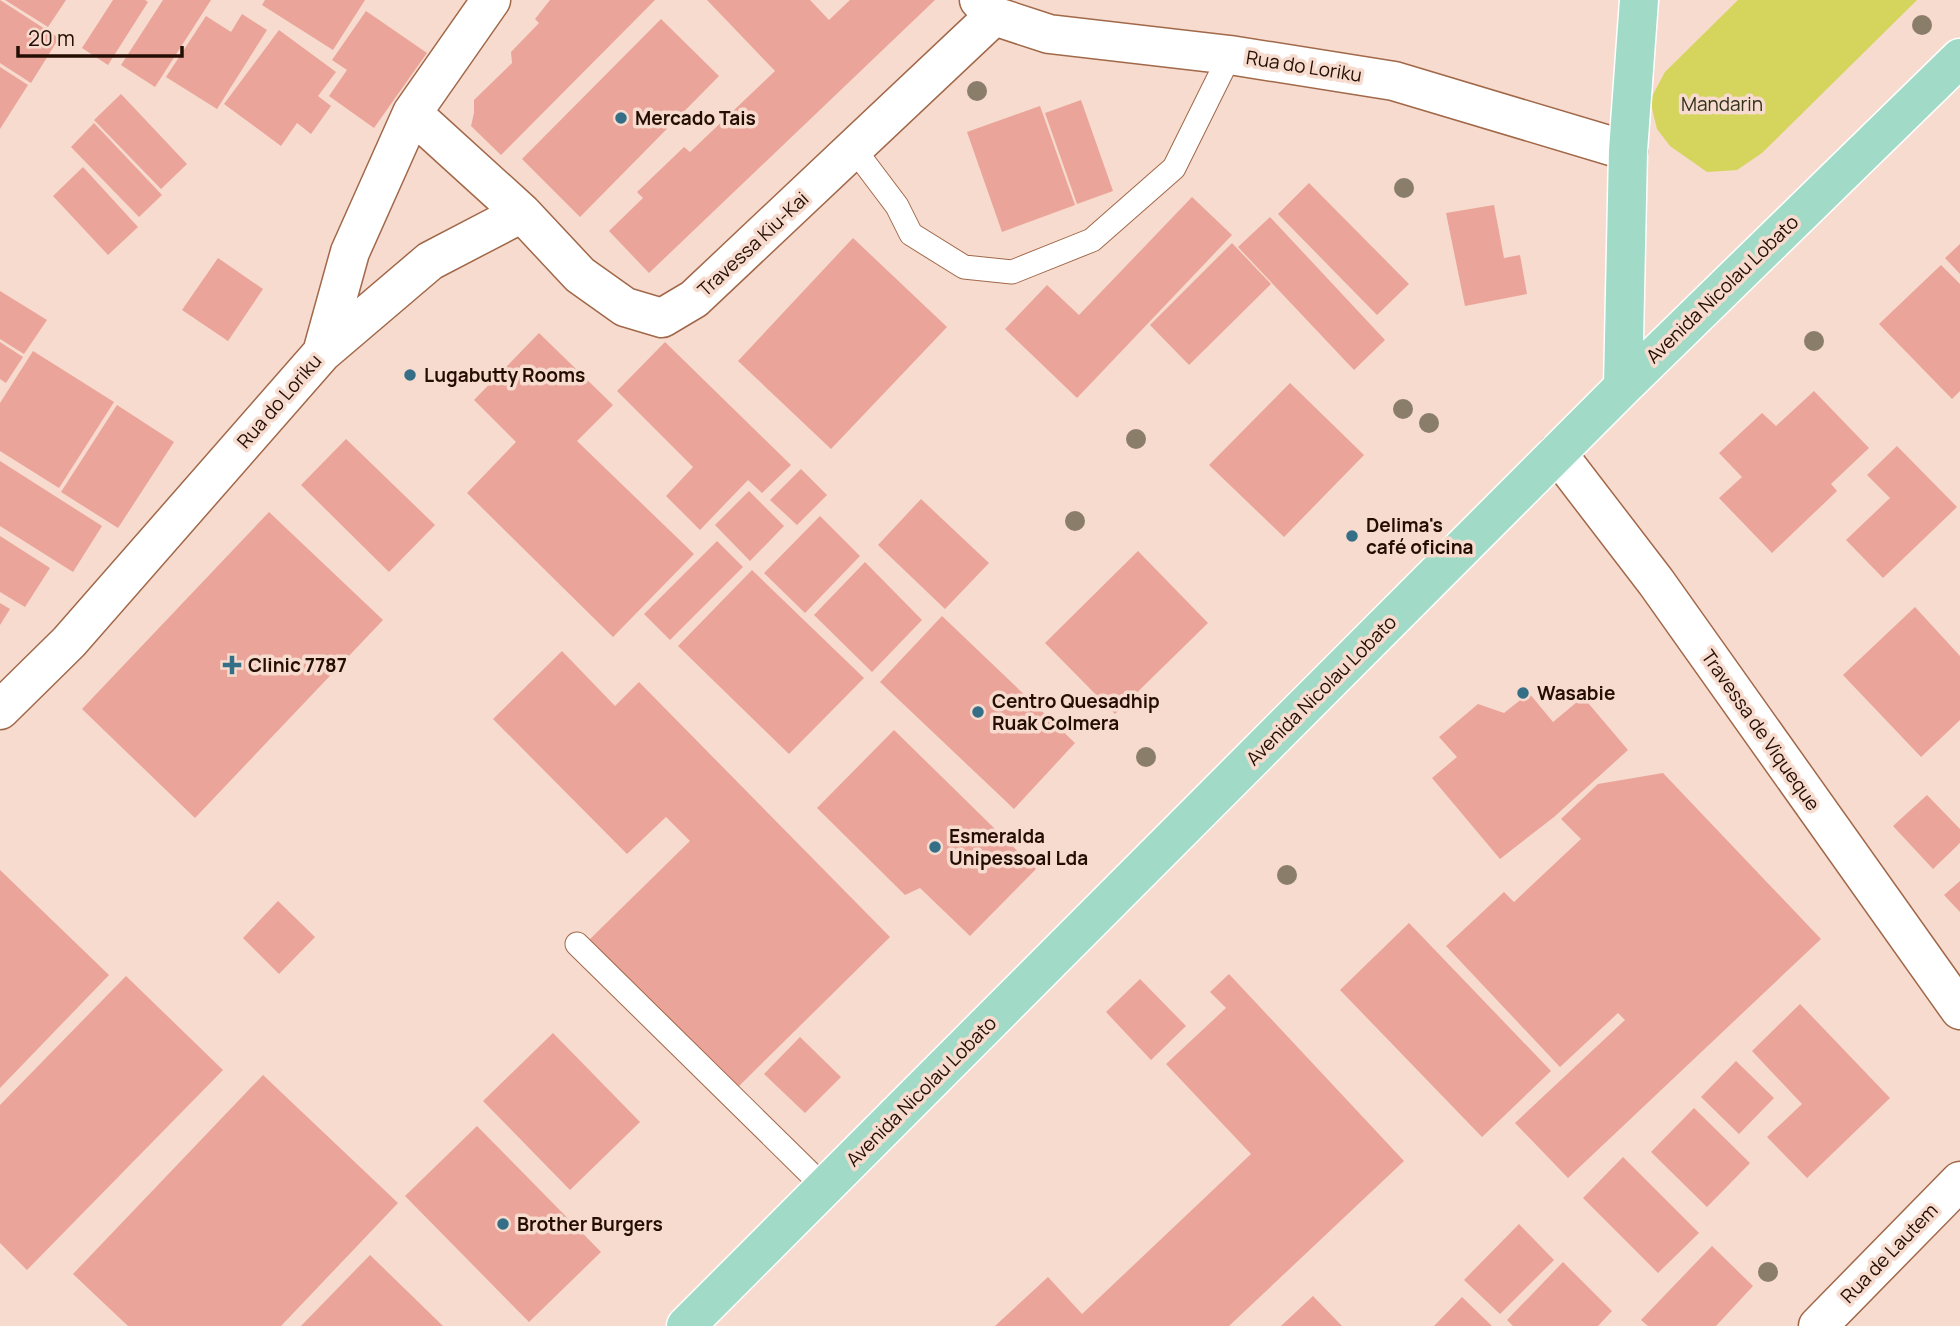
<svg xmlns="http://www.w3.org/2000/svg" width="1960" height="1326" font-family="Manrope,sans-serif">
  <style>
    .green { fill: #d5d45c }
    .building { fill: #eba499 }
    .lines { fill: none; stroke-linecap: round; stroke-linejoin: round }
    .service-casing { stroke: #a16849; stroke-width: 25 }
    .minor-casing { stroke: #a16849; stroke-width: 41 }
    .primary-casing { stroke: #fff; stroke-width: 41 }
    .service { stroke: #fff; stroke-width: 23 }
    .minor { stroke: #fff; stroke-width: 38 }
    .primary { stroke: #a1dbc7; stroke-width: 38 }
    .tree { fill: #8a7e6b }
    .poi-dot { fill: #346e87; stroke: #f6dbce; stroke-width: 2.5 }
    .labels { text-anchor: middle; stroke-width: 7; stroke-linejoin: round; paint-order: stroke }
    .street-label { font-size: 19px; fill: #240e03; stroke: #f6dbce }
    .park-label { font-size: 19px; fill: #31311a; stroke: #f6dbce }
    .poi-label { font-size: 19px; font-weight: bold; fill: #240e03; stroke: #f6dbce; text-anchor: start }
  </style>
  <rect width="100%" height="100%" fill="#f6dbce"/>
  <path class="green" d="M 1738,0 L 1917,0 L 1762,153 L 1737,170 L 1707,172 L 1670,146 L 1657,129 L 1650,100 L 1665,72 Z"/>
  <path class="building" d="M 0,0 L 59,38 L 31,83 L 0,63 Z
    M 5,0 L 66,0 L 48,27 Z
    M 113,0 L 145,0 L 148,2 L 108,65 L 82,48 Z
    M 163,0 L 211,0 L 155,87 L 121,65 Z
    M 265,0 L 365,0 L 333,50 L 262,5 Z
    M 550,0 L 655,0 L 501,155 L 471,126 L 474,113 L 474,100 L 512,63 L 511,52 L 539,23 L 535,19 Z
    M 707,0 L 810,0 L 829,20 L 850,0 L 935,0 L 649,273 L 609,231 L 643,198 L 637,192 L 684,147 L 690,152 L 775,71 Z
    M 366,11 L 427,53 L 374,128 L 329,96 L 347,70 L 332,60 Z
    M 242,14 L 267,30 L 217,109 L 166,77 L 206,16 L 231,32 Z
    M 661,19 L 719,76 L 580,217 L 522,159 Z
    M 279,30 L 336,72 L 318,96 L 331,106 L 311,134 L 297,123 L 281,146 L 224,104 Z
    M 0,67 L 28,85 L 0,129 Z
    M 121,94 L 187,164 L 161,189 L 94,120 Z
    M 1081,100 L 1113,191 L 1077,204 L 1045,113 Z
    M 1040,106 L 1075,205 L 1002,232 L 967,132 Z
    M 94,123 L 162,195 L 139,217 L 71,147 Z
    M 83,167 L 138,227 L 108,255 L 53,196 Z
    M 1309,183 L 1409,284 L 1377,315 L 1278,214 Z
    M 1192,197 L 1232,235 L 1077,398 L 1005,329 L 1047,285 L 1079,315 Z
    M 1494,205 L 1504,258 L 1520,255 L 1527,294 L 1465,306 L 1446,213 Z
    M 1270,217 L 1385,340 L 1354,370 L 1238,247 Z
    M 853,238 L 947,327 L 831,449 L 738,361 Z
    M 1232,243 L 1271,284 L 1189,365 L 1150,325 Z
    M 1960,244 L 1960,274 L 1945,258 Z
    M 218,258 L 263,289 L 228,341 L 182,310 Z
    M 1941,265 L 1960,284 L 1960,391 L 1952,399 L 1879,324 Z
    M 0,291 L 47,320 L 24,354 L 0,339 Z
    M 539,333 L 613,405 L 577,441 L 694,554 L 613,637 L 467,493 L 516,442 L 474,400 Z
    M 0,342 L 23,357 L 6,383 L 0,379 Z
    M 665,342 L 791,465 L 762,493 L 748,480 L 700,530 L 666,496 L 693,467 L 617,391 Z
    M 33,351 L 114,402 L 59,488 L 0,451 L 0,403 Z
    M 1290,383 L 1364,455 L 1284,537 L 1209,465 Z
    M 1814,391 L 1869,448 L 1831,484 L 1837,491 L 1772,553 L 1719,498 L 1742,477 L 1719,453 L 1762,413 L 1776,426 Z
    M 117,405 L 174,442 L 118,528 L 61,492 Z
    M 346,439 L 435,525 L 389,572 L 301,485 Z
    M 1897,446 L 1957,507 L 1883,578 L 1846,540 L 1890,498 L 1867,475 Z
    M 0,461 L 102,526 L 73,572 L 0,526 Z
    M 801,469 L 827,495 L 797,525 L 770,500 Z
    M 749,491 L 784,526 L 750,561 L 715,525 Z
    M 921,499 L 989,563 L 945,609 L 878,545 Z
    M 269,512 L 383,620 L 195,818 L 82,709 Z
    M 820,516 L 860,556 L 805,613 L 764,573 Z
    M 0,536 L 50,568 L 25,607 L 0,592 Z
    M 717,541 L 743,567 L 670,640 L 644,614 Z
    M 1138,551 L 1208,623 L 1115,714 L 1045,643 Z
    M 865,562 L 922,620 L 872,672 L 814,615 Z
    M 752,570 L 864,678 L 789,754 L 678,646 Z
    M 0,603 L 10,609 L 0,625 Z
    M 1915,607 L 1960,656 L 1960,720 L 1921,757 L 1843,675 Z
    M 942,616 L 1075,743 L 1014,809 L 880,682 Z
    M 562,651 L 615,706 L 639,682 L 890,937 L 735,1090 L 588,941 L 690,841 L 666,817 L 627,854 L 493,719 Z
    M 1529,693 L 1553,722 L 1583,697 L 1628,750 L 1554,817 L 1500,859 L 1432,778 L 1457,757 L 1439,737 L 1478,704 L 1504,713 Z
    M 894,730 L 1036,869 L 970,936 L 920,888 L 905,895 L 817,808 Z
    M 1663,773 L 1821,939 L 1568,1178 L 1515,1123 L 1625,1020 L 1618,1013 L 1560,1067 L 1446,946 L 1504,892 L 1514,902 L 1581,839 L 1561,819 L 1598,784 Z
    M 1927,795 L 1960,829 L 1960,843 L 1933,869 L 1893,826 Z
    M 0,870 L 109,975 L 0,1088 Z
    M 1960,881 L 1960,912 L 1944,895 Z
    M 278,901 L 315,937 L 279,974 L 243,938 Z
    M 1409,923 L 1551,1071 L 1482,1137 L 1340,990 Z
    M 1229,974 L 1404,1161 L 1229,1326 L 995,1326 L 1048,1277 L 1082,1314 L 1251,1154 L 1166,1064 L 1226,1008 L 1210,992 Z
    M 126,976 L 223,1070 L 27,1270 L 0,1243 L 0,1105 Z
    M 1140,979 L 1186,1026 L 1151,1060 L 1106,1012 Z
    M 1800,1004 L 1890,1098 L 1807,1178 L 1767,1137 L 1802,1104 L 1752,1051 Z
    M 553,1033 L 640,1122 L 570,1190 L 483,1101 Z
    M 800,1037 L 841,1077 L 805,1113 L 764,1074 Z
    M 1736,1061 L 1774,1098 L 1739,1134 L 1701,1097 Z
    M 263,1075 L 398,1203 L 281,1326 L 128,1326 L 73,1274 Z
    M 1694,1108 L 1750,1163 L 1707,1207 L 1651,1152 Z
    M 477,1126 L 601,1252 L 529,1322 L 405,1196 Z
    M 1623,1157 L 1699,1233 L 1658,1273 L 1583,1198 Z
    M 1519,1224 L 1554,1260 L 1500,1314 L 1464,1280 Z
    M 1712,1246 L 1753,1286 L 1716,1326 L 1648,1326 L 1641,1320 Z
    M 370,1255 L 443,1326 L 301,1326 Z
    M 1563,1262 L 1612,1311 L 1598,1326 L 1513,1326 L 1507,1320 Z
    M 1313,1296 L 1342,1326 L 1281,1326 Z
    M 1462,1297 L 1492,1326 L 1434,1326 Z"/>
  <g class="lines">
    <g class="service-casing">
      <path id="service" d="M 854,149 L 897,206 L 911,234 L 964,267 L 1012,272 L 1092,240 L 1174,168 L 1230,55
        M 577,944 L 825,1188"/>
    </g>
    <g class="minor-casing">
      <path id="minor" d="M 979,0 L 994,16 L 1049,34 L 1230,55 L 1394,81 L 1628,151
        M 412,113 L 522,213
        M 322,353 L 430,261 L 522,213 L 580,275 L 625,307 L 662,318 L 694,299 L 994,16
        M 1557,453 L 1656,582 L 1960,1010
        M 0,710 L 69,642 L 322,353 L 350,252 L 412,113 L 491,0
        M 1818,1326 L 1960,1181"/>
    </g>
    <g class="primary-casing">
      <path id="primary" d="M 1623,387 L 1628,151 L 1639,0
        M 686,1326 L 1623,387 L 1960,58"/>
    </g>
    <use href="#service" class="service"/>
    <use href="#minor" class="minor"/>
    <use href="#primary" class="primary"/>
  </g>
  <g class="tree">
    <circle cx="1922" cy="25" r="10"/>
    <circle cx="977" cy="91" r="10"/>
    <circle cx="1404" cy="188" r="10"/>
    <circle cx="1814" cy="341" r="10"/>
    <circle cx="1403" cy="409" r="10"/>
    <circle cx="1429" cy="423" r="10"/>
    <circle cx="1136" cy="439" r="10"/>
    <circle cx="1075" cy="521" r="10"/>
    <circle cx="1146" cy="757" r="10"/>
    <circle cx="1287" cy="875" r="10"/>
    <circle cx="1768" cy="1272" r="10"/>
  </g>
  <g class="poi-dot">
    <circle cx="621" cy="118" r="7"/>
    <circle cx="410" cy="375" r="7"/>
    <circle cx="1352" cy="536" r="7"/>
    <path d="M228.5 654.5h7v7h7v7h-7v7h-7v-7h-7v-7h7z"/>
    <circle cx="1523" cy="693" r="7"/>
    <circle cx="978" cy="712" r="7"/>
    <circle cx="935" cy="847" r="7"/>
    <circle cx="503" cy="1224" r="7"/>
  </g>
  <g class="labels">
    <g class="street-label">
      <text transform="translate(1304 66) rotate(9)" y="7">Rua do Loriku</text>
      <text transform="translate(753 244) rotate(-43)" y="7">Travessa Kiu-Kai</text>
      <text transform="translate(1722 289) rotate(-44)" y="7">Avenida Nicolau Lobato</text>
      <text transform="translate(279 401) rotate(-49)" y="7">Rua do Loriku</text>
      <text transform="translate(1321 690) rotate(-45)" y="7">Avenida Nicolau Lobato</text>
      <text transform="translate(1761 730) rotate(55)" y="7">Travessa de Viqueque</text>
      <text transform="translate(921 1091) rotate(-45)" y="7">Avenida Nicolau Lobato</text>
      <text transform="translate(1889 1253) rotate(-46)" y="7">Rua de Lautem</text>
    </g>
    <g class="park-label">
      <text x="1722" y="111">Mandarin</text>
    </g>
    <g class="poi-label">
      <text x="635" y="125">Mercado Tais</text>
      <text x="424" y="382">Lugabutty Rooms</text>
      <text x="1366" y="532">Delima's<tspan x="1366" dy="22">café oficina</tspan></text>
      <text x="248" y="672">Clinic 7787</text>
      <text x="1537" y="700">Wasabie</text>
      <text x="992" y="708">Centro Quesadhip<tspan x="992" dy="22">Ruak Colmera</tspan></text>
      <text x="949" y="843">Esmeralda<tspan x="949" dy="22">Unipessoal Lda</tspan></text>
      <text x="517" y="1231">Brother Burgers</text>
    </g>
  </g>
  <path d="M18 46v10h164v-10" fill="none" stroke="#240e03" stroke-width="3.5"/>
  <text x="28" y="46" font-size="21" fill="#240e03" stroke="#f6dbce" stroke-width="5" paint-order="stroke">20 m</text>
</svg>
